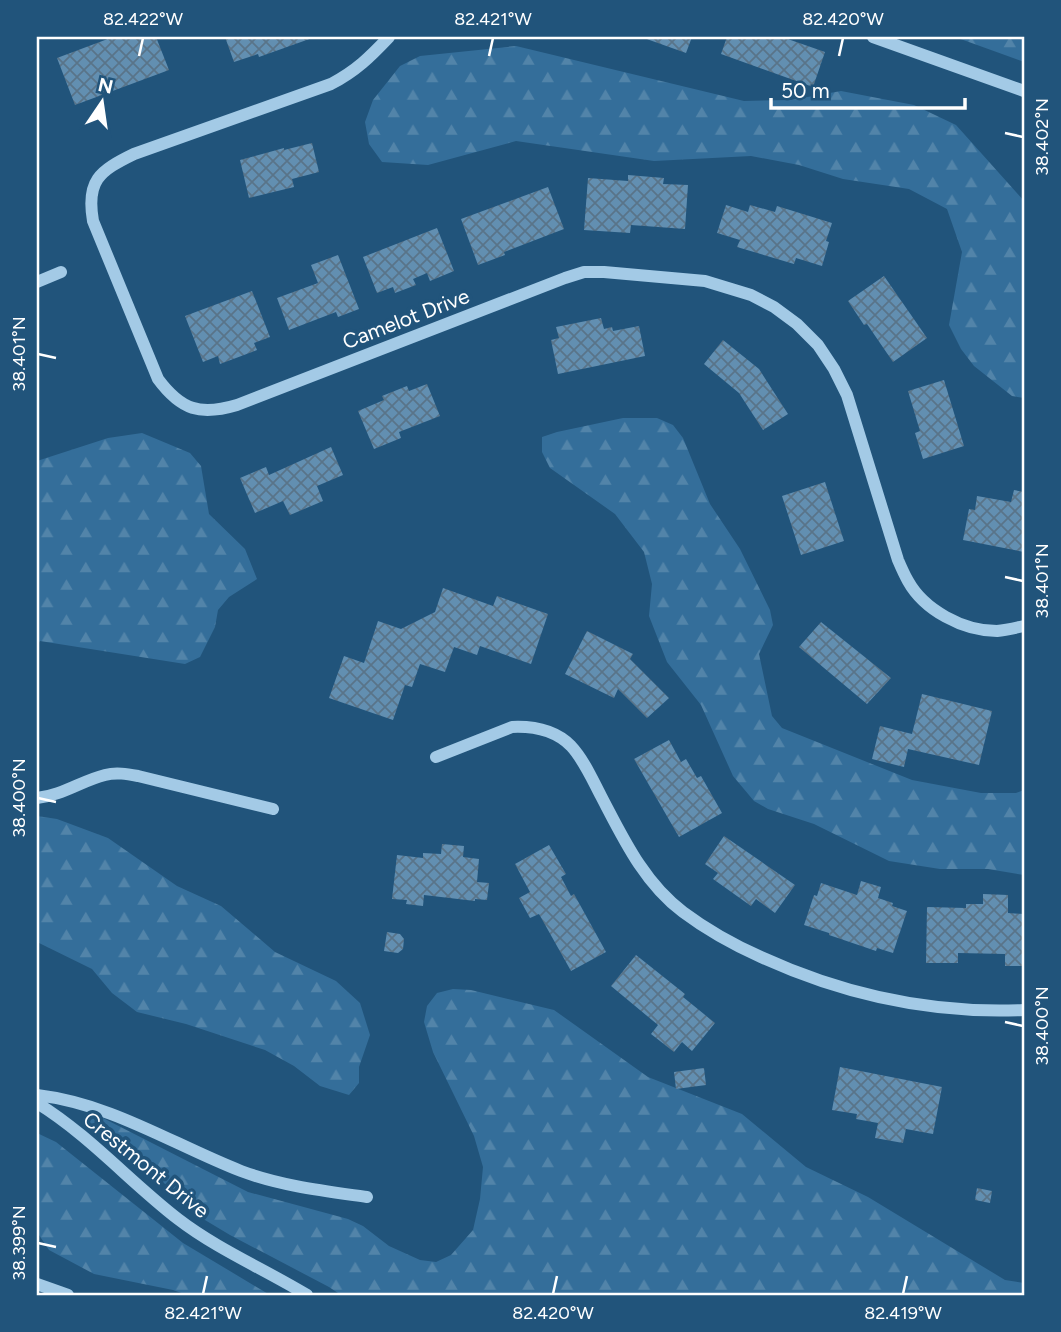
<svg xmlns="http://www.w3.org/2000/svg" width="1061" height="1332" font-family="Figtree,sans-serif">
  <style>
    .forest { fill: url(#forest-firs) }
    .building { fill: url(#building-cross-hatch) }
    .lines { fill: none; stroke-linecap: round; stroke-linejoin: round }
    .minor { stroke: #a3cae6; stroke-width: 12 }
    .ticks { fill: none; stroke: #fff; stroke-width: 2.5 }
    .labels { text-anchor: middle; stroke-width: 7; stroke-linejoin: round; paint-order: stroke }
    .street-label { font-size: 21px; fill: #fff; stroke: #21547b }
    .neatline { fill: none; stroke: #fff; stroke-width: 2.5 }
    .ticks-label { font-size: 18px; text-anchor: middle; fill: #fff }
  </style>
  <defs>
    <pattern id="forest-firs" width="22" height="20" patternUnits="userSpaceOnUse" patternTransform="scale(1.75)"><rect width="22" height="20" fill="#346e9a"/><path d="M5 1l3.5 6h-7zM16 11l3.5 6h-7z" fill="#5284a9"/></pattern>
    <pattern id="building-cross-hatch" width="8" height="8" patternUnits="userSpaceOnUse" patternTransform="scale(1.75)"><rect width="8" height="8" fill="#628fb1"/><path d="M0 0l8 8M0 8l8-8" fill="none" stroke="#597489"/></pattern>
  </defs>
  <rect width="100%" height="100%" fill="#21547b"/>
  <path class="forest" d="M 955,37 L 1024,37 L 1024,62 Z
    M 516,46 L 744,101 L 791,100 L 841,91 L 914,105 L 956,125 L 1024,201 L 1024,398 L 1012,396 L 974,366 L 961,349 L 949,325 L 962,252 L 947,209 L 909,189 L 843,179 L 799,165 L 751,156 L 654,161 L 516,141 L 428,165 L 382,162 L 369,144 L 365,122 L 373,100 L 400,66 L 420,56 Z
    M 623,418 L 657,418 L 673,425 L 683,438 L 710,504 L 740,549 L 770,610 L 773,625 L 759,654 L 772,716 L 782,728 L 912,780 L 981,793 L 1016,793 L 1024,790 L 1024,875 L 988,869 L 940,869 L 889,861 L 814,824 L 768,809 L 754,801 L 733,776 L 701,705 L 667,662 L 649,616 L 652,584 L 644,552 L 615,514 L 550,468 L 542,452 L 542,437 L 557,432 Z
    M 142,433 L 190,453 L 201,466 L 209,514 L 245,549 L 257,579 L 229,597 L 218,610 L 215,627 L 200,657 L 185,664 L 40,641 L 37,646 L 37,461 L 108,438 Z
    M 37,816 L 57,819 L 108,838 L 177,886 L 221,906 L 275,952 L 336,981 L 360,1003 L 370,1035 L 359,1067 L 359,1083 L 349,1095 L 320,1086 L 294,1066 L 265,1050 L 186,1024 L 137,1012 L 112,993 L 92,969 L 37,942 Z
    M 453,989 L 471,990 L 554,1010 L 648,1077 L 742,1114 L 806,1167 L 868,1197 L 1005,1280 L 1024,1283 L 1024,1295 L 341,1295 L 329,1287 L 230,1235 L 190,1211 L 168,1186 L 89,1129 L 87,1114 L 103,1118 L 248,1192 L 348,1219 L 363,1226 L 389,1246 L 420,1260 L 436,1262 L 451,1255 L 473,1230 L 480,1199 L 483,1167 L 474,1136 L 433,1052 L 424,1022 L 427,1006 L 437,993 Z
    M 37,1133 L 56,1142 L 183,1243 L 270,1295 L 187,1295 L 173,1290 L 94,1274 L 49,1250 L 37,1232 Z"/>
  <path class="building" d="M 113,37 L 156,37 L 169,70 L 75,105 L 57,58 Z
    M 225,37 L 315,37 L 259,57 L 258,54 L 234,62 Z
    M 641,37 L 692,37 L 686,53 Z
    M 727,37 L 782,37 L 825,52 L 813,87 L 721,54 Z
    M 312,143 L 319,172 L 292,179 L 294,187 L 249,198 L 240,160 L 284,148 L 284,150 Z
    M 628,175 L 664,178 L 663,184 L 688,185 L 685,229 L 631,225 L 630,233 L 584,230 L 588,178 L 628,181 Z
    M 548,187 L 564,229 L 504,252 L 505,255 L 478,265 L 461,219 Z
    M 726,205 L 748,212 L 750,205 L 775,212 L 777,206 L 832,223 L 826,241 L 829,242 L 822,266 L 796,258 L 794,264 L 737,247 L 740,240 L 717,233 Z
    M 437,228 L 454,271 L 430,281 L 427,273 L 413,279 L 416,285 L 395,293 L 393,287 L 377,293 L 363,257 Z
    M 338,255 L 359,309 L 338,317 L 336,312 L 289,330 L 277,298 L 318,283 L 311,265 Z
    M 884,276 L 927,338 L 893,362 L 867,324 L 864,325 L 848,301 Z
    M 252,291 L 270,337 L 254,343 L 257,350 L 220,364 L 218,356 L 203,362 L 185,316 Z
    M 601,318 L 604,329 L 612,327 L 613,331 L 639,326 L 645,356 L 558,374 L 551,340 L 559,338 L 556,327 Z
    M 723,340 L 759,369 L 788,414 L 763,430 L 739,393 L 704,364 Z
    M 944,380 L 964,446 L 923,459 L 915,433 L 920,431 L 908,391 Z
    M 427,384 L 440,416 L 399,432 L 401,438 L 374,449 L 358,411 L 384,400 L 382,396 L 407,386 L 409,391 Z
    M 331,447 L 343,475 L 317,486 L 323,501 L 290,515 L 283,501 L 255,513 L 240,478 L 266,467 L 269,475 Z
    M 825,482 L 844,541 L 801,555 L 782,496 Z
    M 1014,490 L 1024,492 L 1024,552 L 963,540 L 969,509 L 975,510 L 977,496 L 1011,502 Z
    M 443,588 L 493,606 L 497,596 L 548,614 L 531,664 L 480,646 L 477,655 L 454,647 L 445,672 L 420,664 L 412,687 L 405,685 L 393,720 L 329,698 L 344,656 L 364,663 L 378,621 L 401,629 L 435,612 Z
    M 821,622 L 891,678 L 867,704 L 799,647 Z
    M 587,631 L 633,654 L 630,659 L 669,698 L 647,718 L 618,689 L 614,698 L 565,674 Z
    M 922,694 L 992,711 L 979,765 L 908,749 L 904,767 L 872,759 L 880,726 L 912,734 Z
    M 669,740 L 681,762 L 686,759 L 697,778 L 701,776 L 722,813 L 679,837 L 634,759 Z
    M 724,836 L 795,885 L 775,913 L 756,899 L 751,906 L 713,879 L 718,873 L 705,864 Z
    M 442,844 L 464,846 L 463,857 L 479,859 L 477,882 L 489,883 L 487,900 L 475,899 L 475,901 L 424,895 L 423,906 L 406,904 L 407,900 L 392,899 L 397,855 L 423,858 L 423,853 L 441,854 Z
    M 549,845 L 566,874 L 561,877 L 571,896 L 574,894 L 606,952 L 571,971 L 539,914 L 530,918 L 519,898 L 530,892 L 515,864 Z
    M 861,881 L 881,887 L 878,898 L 893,903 L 892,906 L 907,911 L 893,953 L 877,948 L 876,951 L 829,935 L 829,933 L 804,925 L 814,895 L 817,896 L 821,883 L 857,895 Z
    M 983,894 L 1008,895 L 1008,913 L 1024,914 L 1024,966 L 1005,966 L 1005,954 L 958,953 L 958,963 L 926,963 L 927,907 L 966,908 L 966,904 L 983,904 Z
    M 387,932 L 400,934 L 404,939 L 403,949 L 398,953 L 384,951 Z
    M 636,955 L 685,994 L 683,997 L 715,1023 L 692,1051 L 682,1042 L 674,1052 L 651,1034 L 658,1025 L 611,986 Z
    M 840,1067 L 942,1087 L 933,1134 L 906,1129 L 903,1143 L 875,1138 L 878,1123 L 856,1119 L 857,1114 L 832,1110 Z
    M 704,1068 L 706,1085 L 676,1089 L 674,1072 Z
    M 977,1188 L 992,1191 L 990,1203 L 975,1200 Z"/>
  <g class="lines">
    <path class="minor" d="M 389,37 C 370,57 356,71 331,84 L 134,154 C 99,171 86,181 93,221 L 158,379 C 181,410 200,416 237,405 L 565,278 L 584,272 L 604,272 L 705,281 L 751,295 L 774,307 L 797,324 L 818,345 L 834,369 L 847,395 L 898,560 C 901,567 904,574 908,581 C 924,610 963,631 997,631 C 1006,630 1015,628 1024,626
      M 873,37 L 1024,91
      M 37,282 L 61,272
      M 436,757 L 512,727 C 534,726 555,730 571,746 C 584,760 592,779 601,796 C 623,838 644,883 683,912 C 707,930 734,945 761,957 C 844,995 934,1014 1024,1010
      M 37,798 C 63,795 81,781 105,775 C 116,772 127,774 138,776 L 273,809
      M 37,1095 C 112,1104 172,1144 241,1171 C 281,1186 325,1191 367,1197
      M 37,1103 C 89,1135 130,1182 178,1219 C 217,1249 264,1269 307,1295
      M 37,1284 L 68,1295"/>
  </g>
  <path class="ticks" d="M 139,56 L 143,38M 489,56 L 493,38M 839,56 L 843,38M 1005,133 L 1023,137M 38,354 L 56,358M 1005,577 L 1023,581M 38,798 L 56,802M 1005,1022 L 1023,1026M 38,1243 L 56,1247M 203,1294 L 207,1276M 553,1294 L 557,1276M 903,1294 L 907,1276"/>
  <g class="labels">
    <g class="street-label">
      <text transform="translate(406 319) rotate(-21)" y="7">Camelot Drive</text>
      <text transform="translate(146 1165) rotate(39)" y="7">Crestmont Drive</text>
    </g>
  </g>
  <rect width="1061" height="1332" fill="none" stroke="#21547b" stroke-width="77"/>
  <g transform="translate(102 102) rotate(13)" stroke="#21547b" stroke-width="5" paint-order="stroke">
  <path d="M0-5L12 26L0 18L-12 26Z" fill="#ffffff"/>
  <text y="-10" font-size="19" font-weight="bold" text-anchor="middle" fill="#ffffff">N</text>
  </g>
  <path d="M771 98v10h194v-10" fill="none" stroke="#ffffff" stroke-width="3.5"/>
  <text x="781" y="98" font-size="21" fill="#ffffff" stroke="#21547b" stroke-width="5" paint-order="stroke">50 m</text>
  <rect x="38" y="38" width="985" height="1256" class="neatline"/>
  <g class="ticks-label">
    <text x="143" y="25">82.422°W</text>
    <text x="493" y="25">82.421°W</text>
    <text x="843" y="25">82.420°W</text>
    <text transform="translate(1042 137) rotate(-90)" y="6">38.402°N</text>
    <text transform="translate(19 354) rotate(-90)" y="6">38.401°N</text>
    <text transform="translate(1042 581) rotate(-90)" y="6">38.401°N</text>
    <text transform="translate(19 798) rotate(-90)" y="6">38.400°N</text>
    <text transform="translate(1042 1026) rotate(-90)" y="6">38.400°N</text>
    <text transform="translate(19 1243) rotate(-90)" y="6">38.399°N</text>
    <text x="203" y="1319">82.421°W</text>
    <text x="553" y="1319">82.420°W</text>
    <text x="903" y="1319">82.419°W</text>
  </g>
</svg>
